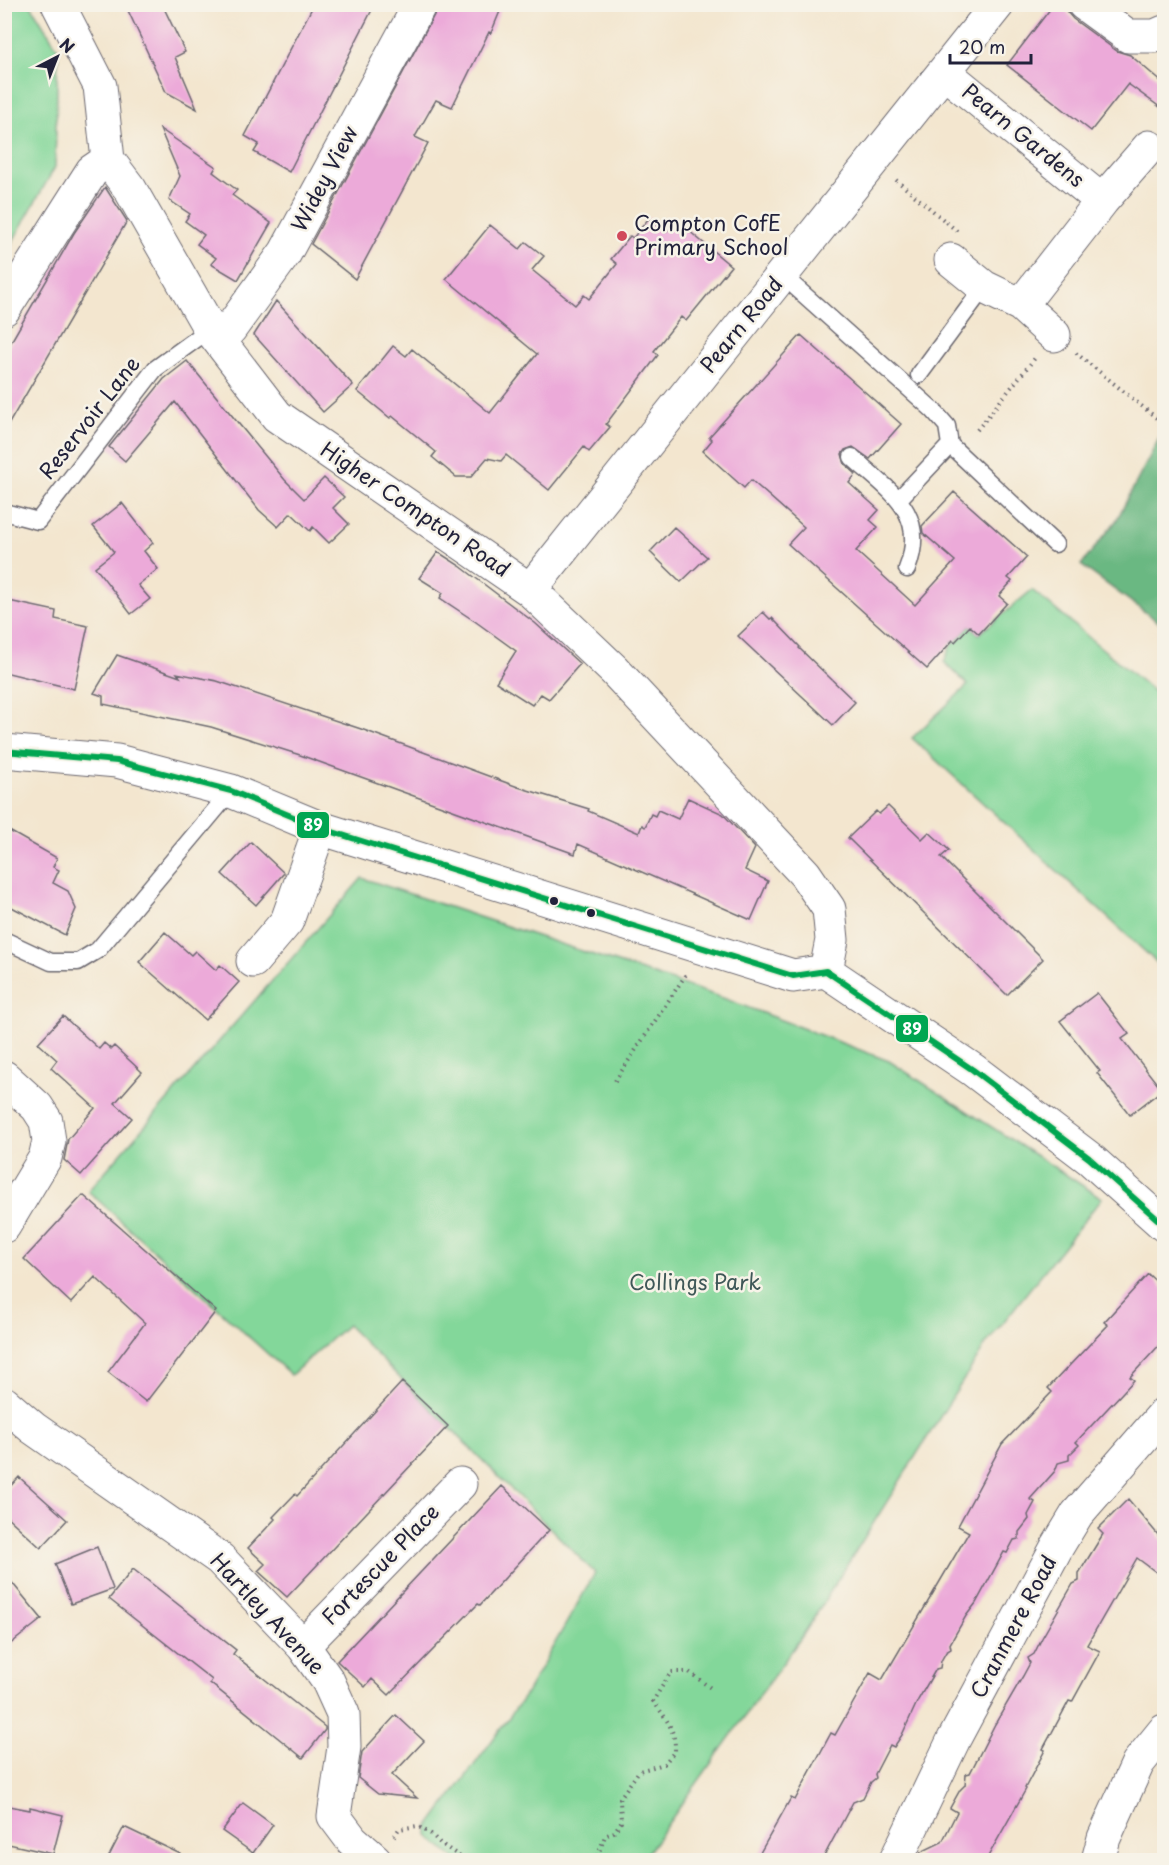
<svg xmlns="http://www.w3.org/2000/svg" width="1169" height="1865" font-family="'Playpen Sans',sans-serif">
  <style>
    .green { fill: #83d79a; stroke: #527c6a; stroke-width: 1.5 }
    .forest { fill: #6ab882; stroke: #466d5e; stroke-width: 1.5 }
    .building { fill: #ecaad9 }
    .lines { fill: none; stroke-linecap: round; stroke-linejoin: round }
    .lane-casing { stroke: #6b676f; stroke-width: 19 }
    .street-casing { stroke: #6b676f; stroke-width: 35 }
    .path { stroke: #6b676f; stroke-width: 4; stroke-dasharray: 1.5 4.5; stroke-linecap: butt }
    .lane { stroke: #fff; stroke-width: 16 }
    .street { stroke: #fff; stroke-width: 33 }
    .bus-1-casing { stroke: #f7f3e8; stroke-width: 10 }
    .bus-1 { stroke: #00a651; stroke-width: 6 }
    .poi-dot { fill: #d1495b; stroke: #f7f3e8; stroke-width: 2 }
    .bus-dot { fill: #22223b; stroke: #f7f3e8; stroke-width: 2 }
    .labels { text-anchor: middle; stroke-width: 5; stroke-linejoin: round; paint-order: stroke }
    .street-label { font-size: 21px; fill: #22223b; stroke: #f7f3e8 }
    .poi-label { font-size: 21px; fill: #22223b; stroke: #f7f3e8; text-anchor: start }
    .park-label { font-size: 21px; fill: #3f5858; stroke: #f7f3e8 }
    .line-badge { stroke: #f7f3e8; stroke-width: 2 }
    .badge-label { font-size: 16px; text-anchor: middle; font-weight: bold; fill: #fff }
  </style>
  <rect width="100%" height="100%" fill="#f7f3e8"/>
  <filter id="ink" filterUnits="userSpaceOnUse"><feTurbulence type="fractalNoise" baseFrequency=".0167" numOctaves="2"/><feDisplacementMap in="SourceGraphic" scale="12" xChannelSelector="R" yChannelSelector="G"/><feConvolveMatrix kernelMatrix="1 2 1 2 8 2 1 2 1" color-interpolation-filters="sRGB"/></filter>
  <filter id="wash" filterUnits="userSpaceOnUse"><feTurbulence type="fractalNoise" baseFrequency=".008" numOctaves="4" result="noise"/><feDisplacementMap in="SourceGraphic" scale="24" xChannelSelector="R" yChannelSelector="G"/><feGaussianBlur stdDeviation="1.35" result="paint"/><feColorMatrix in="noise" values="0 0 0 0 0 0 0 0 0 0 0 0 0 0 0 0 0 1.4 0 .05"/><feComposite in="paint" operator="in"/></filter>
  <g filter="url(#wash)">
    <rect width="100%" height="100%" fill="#f3e6cf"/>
    <path class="green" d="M 5,4 L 31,5 L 58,49 L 55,167 L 5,255 Z
      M 1032,590 L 1158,695 L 1164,688 L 1164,969 L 912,738 L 968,685 L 944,662 L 953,640 L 955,642 L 970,626 L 979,634 Z
      M 362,878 L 723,998 L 889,1061 L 1102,1198 L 986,1344 L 805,1632 L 642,1860 L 456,1860 L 428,1836 L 428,1828 L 524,1697 L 595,1573 L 347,1325 L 291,1375 L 88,1191 Z"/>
    <path class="forest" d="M 1164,429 L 1164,626 L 1081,565 L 1116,521 Z"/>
    <g id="blocks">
      <path class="building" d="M 125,4 L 162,4 L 185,52 L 175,57 L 197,109 L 166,92 Z
        M 314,4 L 375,4 L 289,172 L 254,152 L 259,144 L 245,136 Z
        M 440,4 L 503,4 L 491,33 L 489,32 L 452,107 L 436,100 L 415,137 L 428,143 L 355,279 L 311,244 Z
        M 1054,4 L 1066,4 L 1067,12 L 1073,19 L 1117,51 L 1130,55 L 1164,84 L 1164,110 L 1128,84 L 1091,131 L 1007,65 Z
        M 160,129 L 216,167 L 213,172 L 237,190 L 232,195 L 271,223 L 238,280 L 211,264 L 216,258 L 197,244 L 204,235 L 185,221 L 190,214 L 169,200 L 180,176 Z
        M 105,187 L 127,221 L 4,432 L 4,354 L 74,233 Z
        M 649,218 L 666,232 L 676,220 L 731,266 L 686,321 L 681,317 L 654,351 L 658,355 L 606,424 L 610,427 L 589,452 L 584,447 L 549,490 L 506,455 L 501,461 L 487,458 L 471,477 L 456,477 L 432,457 L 436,452 L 392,416 L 390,418 L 357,391 L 393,346 L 406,356 L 412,349 L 490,413 L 537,354 L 446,279 L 490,225 L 520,249 L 526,242 L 544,256 L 532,270 L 575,305 L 584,295 L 589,299 L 617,264 L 611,259 L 630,236 L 633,238 Z
        M 276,301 L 353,385 L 323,412 L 254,335 Z
        M 801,335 L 901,424 L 870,459 L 853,447 L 845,450 L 842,454 L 845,464 L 856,474 L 849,483 L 879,510 L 870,520 L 878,527 L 856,551 L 915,605 L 955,561 L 923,533 L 922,526 L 954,492 L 1027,557 L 1008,578 L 1012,581 L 999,596 L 1007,603 L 979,634 L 970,626 L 955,642 L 953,640 L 927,669 L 788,544 L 804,527 L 751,480 L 744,488 L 703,451 L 712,440 L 709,437 Z
        M 187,361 L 285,480 L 304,499 L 324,478 L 344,497 L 333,508 L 349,524 L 329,543 L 313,527 L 310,531 L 291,513 L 278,527 L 259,510 L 175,402 L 125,461 L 109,447 L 164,379 Z
        M 122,503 L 153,543 L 144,551 L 158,569 L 138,585 L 150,599 L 131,614 L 95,567 L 114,552 L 93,526 Z
        M 674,527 L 707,557 L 681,582 L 650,552 Z
        M 438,552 L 460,566 L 535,623 L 580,664 L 549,699 L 541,694 L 532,705 L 496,682 L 516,651 L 476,622 L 440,598 L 443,593 L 419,578 Z
        M 4,600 L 56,611 L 55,619 L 88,626 L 74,689 L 4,672 Z
        M 763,612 L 770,619 L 772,618 L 800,647 L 799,648 L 855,702 L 833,725 L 738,636 Z
        M 117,655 L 180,677 L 177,673 L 217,681 L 361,729 L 518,787 L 589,809 L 588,811 L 639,833 L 642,825 L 645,827 L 651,814 L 655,816 L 658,810 L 678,819 L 688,798 L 723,814 L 755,848 L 745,870 L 768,881 L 751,920 L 578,844 L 575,854 L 300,755 L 211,727 L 103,704 L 103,696 L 94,693 Z
        M 888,806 L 922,839 L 929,832 L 949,850 L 941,857 L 1043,959 L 1007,995 L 848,838 L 876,811 L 879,814 Z
        M 4,828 L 57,858 L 53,867 L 59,870 L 53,883 L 68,891 L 76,909 L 65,935 L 4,903 Z
        M 251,842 L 284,873 L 256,905 L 222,874 Z
        M 165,932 L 191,955 L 195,951 L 216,970 L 220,965 L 239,982 L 205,1020 L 139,962 Z
        M 1097,993 L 1129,1034 L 1122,1039 L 1162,1090 L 1130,1115 L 1097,1073 L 1100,1071 L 1060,1021 Z
        M 63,1016 L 99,1049 L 104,1043 L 111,1049 L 114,1046 L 142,1072 L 115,1103 L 132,1118 L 81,1175 L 64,1160 L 68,1139 L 95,1108 L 51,1068 L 57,1060 L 38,1043 Z
        M 83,1195 L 216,1311 L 146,1402 L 108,1372 L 145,1323 L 95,1277 L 71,1303 L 24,1259 Z
        M 1148,1274 L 1164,1289 L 1164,1340 L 1130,1377 L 1134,1380 L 1123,1392 L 1076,1442 L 1079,1445 L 1069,1455 L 1069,1460 L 1058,1463 L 1055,1471 L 1030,1499 L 1035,1502 L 1028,1515 L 1029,1519 L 1019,1532 L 1019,1539 L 1014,1540 L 1007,1553 L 1004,1552 L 976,1603 L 966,1616 L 950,1644 L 951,1649 L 946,1652 L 941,1661 L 940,1668 L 936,1669 L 918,1700 L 902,1735 L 894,1747 L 890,1745 L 875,1774 L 876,1778 L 871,1782 L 863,1798 L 853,1802 L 822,1860 L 756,1860 L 791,1798 L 795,1800 L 831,1733 L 835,1735 L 870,1673 L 882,1680 L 969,1532 L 958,1526 L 1002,1444 L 1052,1392 L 1048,1388 L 1108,1325 L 1104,1322 Z
        M 402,1382 L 448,1426 L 287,1597 L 258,1571 L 265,1564 L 248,1548 L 275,1519 L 273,1517 L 295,1494 L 297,1496 Z
        M 19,1477 L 67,1520 L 41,1548 L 4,1514 L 4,1493 Z
        M 502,1486 L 549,1530 L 480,1605 L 478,1604 L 389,1695 L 372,1679 L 365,1687 L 337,1661 Z
        M 1128,1499 L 1164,1542 L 1164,1578 L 1137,1558 L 1087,1645 L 1100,1651 L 1072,1702 L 1069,1701 L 1043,1749 L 1045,1750 L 1025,1788 L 1026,1789 L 986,1860 L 917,1860 L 921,1852 L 942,1842 L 957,1812 L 950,1808 L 960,1790 L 965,1785 L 966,1774 L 970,1773 L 995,1724 L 1023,1676 L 1030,1663 L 1028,1658 L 1034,1654 L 1042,1638 L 1073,1584 L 1079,1581 L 1079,1573 L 1103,1534 L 1098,1529 Z
        M 97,1547 L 113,1589 L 71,1604 L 55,1564 Z
        M 133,1569 L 236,1650 L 233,1654 L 325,1727 L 325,1730 L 303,1758 L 210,1683 L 212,1680 L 109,1599 Z
        M 4,1573 L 42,1619 L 4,1649 Z
        M 396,1715 L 424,1741 L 392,1775 L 417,1798 L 378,1794 L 358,1778 L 362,1752 Z
        M 243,1803 L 273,1825 L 253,1853 L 222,1831 Z
        M 4,1805 L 30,1810 L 30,1807 L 63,1815 L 53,1854 L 4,1843 Z
        M 124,1827 L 193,1860 L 107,1860 Z"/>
    </g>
  </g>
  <g filter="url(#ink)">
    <use href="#blocks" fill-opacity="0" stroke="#6b676f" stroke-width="1.5"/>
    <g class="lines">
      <g class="lane-casing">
        <path id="lane" d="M 782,275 L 933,410 L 947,426 L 950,445 L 1055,544
          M 919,375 L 984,287
          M 852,457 C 889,491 929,512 907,569
          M 899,499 L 950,445
          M 4,512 L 38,521 L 155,369 L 210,329
          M 4,940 L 51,962 L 78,962 L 98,950 L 231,791"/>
      </g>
      <g class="street-casing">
        <path id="street" d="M 58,4 L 100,86 L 108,160 L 130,189 L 210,329 L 277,416 L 530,590 L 614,670 L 805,874 L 829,909 L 832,940 L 826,971
          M 1084,4 L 1128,36 L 1155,36 L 1164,32
          M 944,72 L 1102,201
          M 951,260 L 984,287 L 1021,305 L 1054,335
          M 1021,305 L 1102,201 L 1149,147
          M 4,309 L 92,171 L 108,160
          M 210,329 L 230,329 L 285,253 L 420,4
          M 530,590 L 998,4
          M 4,751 L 117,761 L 231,791 L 320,828 L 793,976 L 826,971 L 973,1070 L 1089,1158 L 1164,1225
          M 253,961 L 287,921 L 320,828
          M 4,1077 L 37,1107 L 46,1121 L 49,1141 L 45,1158 L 4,1226
          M 4,1403 L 33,1428 L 220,1559 L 303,1646 L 328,1681 L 343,1714 L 344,1747 L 334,1816 L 352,1840 L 375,1860
          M 303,1646 L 460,1484
          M 896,1860 L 954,1739 L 1057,1547 L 1077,1514 L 1164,1414
          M 1098,1860 L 1104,1838 L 1138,1763 L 1164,1731"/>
      </g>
      <path class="path" d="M 896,180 L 957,231
        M 1076,353 L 1164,424
        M 977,430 L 1035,358
        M 615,1081 L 687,973
        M 394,1836 L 399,1829 L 417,1826 L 431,1834 L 440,1843 L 465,1860
        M 549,1860 L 554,1857 L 565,1860
        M 593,1860 L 598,1855 L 605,1836 L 614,1832 L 621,1822 L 620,1798 L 639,1771 L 664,1764 L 675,1751 C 676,1730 665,1717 653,1701 L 671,1672 L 689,1672 L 712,1689"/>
      <use href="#lane" class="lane"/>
      <use href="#street" class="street"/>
      <g class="bus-1-casing">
        <path id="bus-1" d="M 4,751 L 117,761 L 231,791 L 320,828 L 793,976 L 826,971 L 973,1070 L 1089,1158 L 1164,1225"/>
      </g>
      <use href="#bus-1" class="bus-1"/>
    </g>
  </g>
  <circle class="poi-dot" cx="622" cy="236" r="6"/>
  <g class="bus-dot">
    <circle cx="554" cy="901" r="5"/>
    <circle cx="591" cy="913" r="5"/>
  </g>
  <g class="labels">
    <g class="street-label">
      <text transform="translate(1023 136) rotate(39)" y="7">Pearn Gardens</text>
      <text transform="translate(325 179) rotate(-62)" y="7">Widey View</text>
      <text transform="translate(742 325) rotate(-51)" y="7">Pearn Road</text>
      <text transform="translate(90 418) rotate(-52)" y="7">Reservoir Lane</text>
      <text transform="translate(415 510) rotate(34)" y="7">Higher Compton Road</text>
      <text transform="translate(381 1565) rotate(-46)" y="7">Fortescue Place</text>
      <text transform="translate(267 1614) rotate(47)" y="7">Hartley Avenue</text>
      <text transform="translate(1014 1627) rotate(-62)" y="7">Cranmere Road</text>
    </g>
    <g class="poi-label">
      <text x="634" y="231">Compton CofE<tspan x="634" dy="24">Primary School</tspan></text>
    </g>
    <g class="park-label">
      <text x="695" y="1290">Collings Park</text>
    </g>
  </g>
  <g class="line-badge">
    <rect x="296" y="811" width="34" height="28" rx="6" fill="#00a651"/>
    <rect x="895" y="1014" width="34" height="29" rx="6" fill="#00a651"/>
  </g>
  <g class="badge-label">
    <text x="313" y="831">89</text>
    <text x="912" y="1035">89</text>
  </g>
  <rect width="1169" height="1865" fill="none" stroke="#f7f3e8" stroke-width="24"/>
  <g transform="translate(57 57) rotate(42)" stroke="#f7f3e8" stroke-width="4.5" paint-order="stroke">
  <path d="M0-4.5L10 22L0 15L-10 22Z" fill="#22223b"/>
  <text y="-9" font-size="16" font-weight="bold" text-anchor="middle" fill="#22223b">N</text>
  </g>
  <path d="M950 54v9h81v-9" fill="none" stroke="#22223b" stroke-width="3"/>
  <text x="959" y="54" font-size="18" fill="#22223b" stroke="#f7f3e8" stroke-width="4.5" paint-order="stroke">20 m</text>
</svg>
